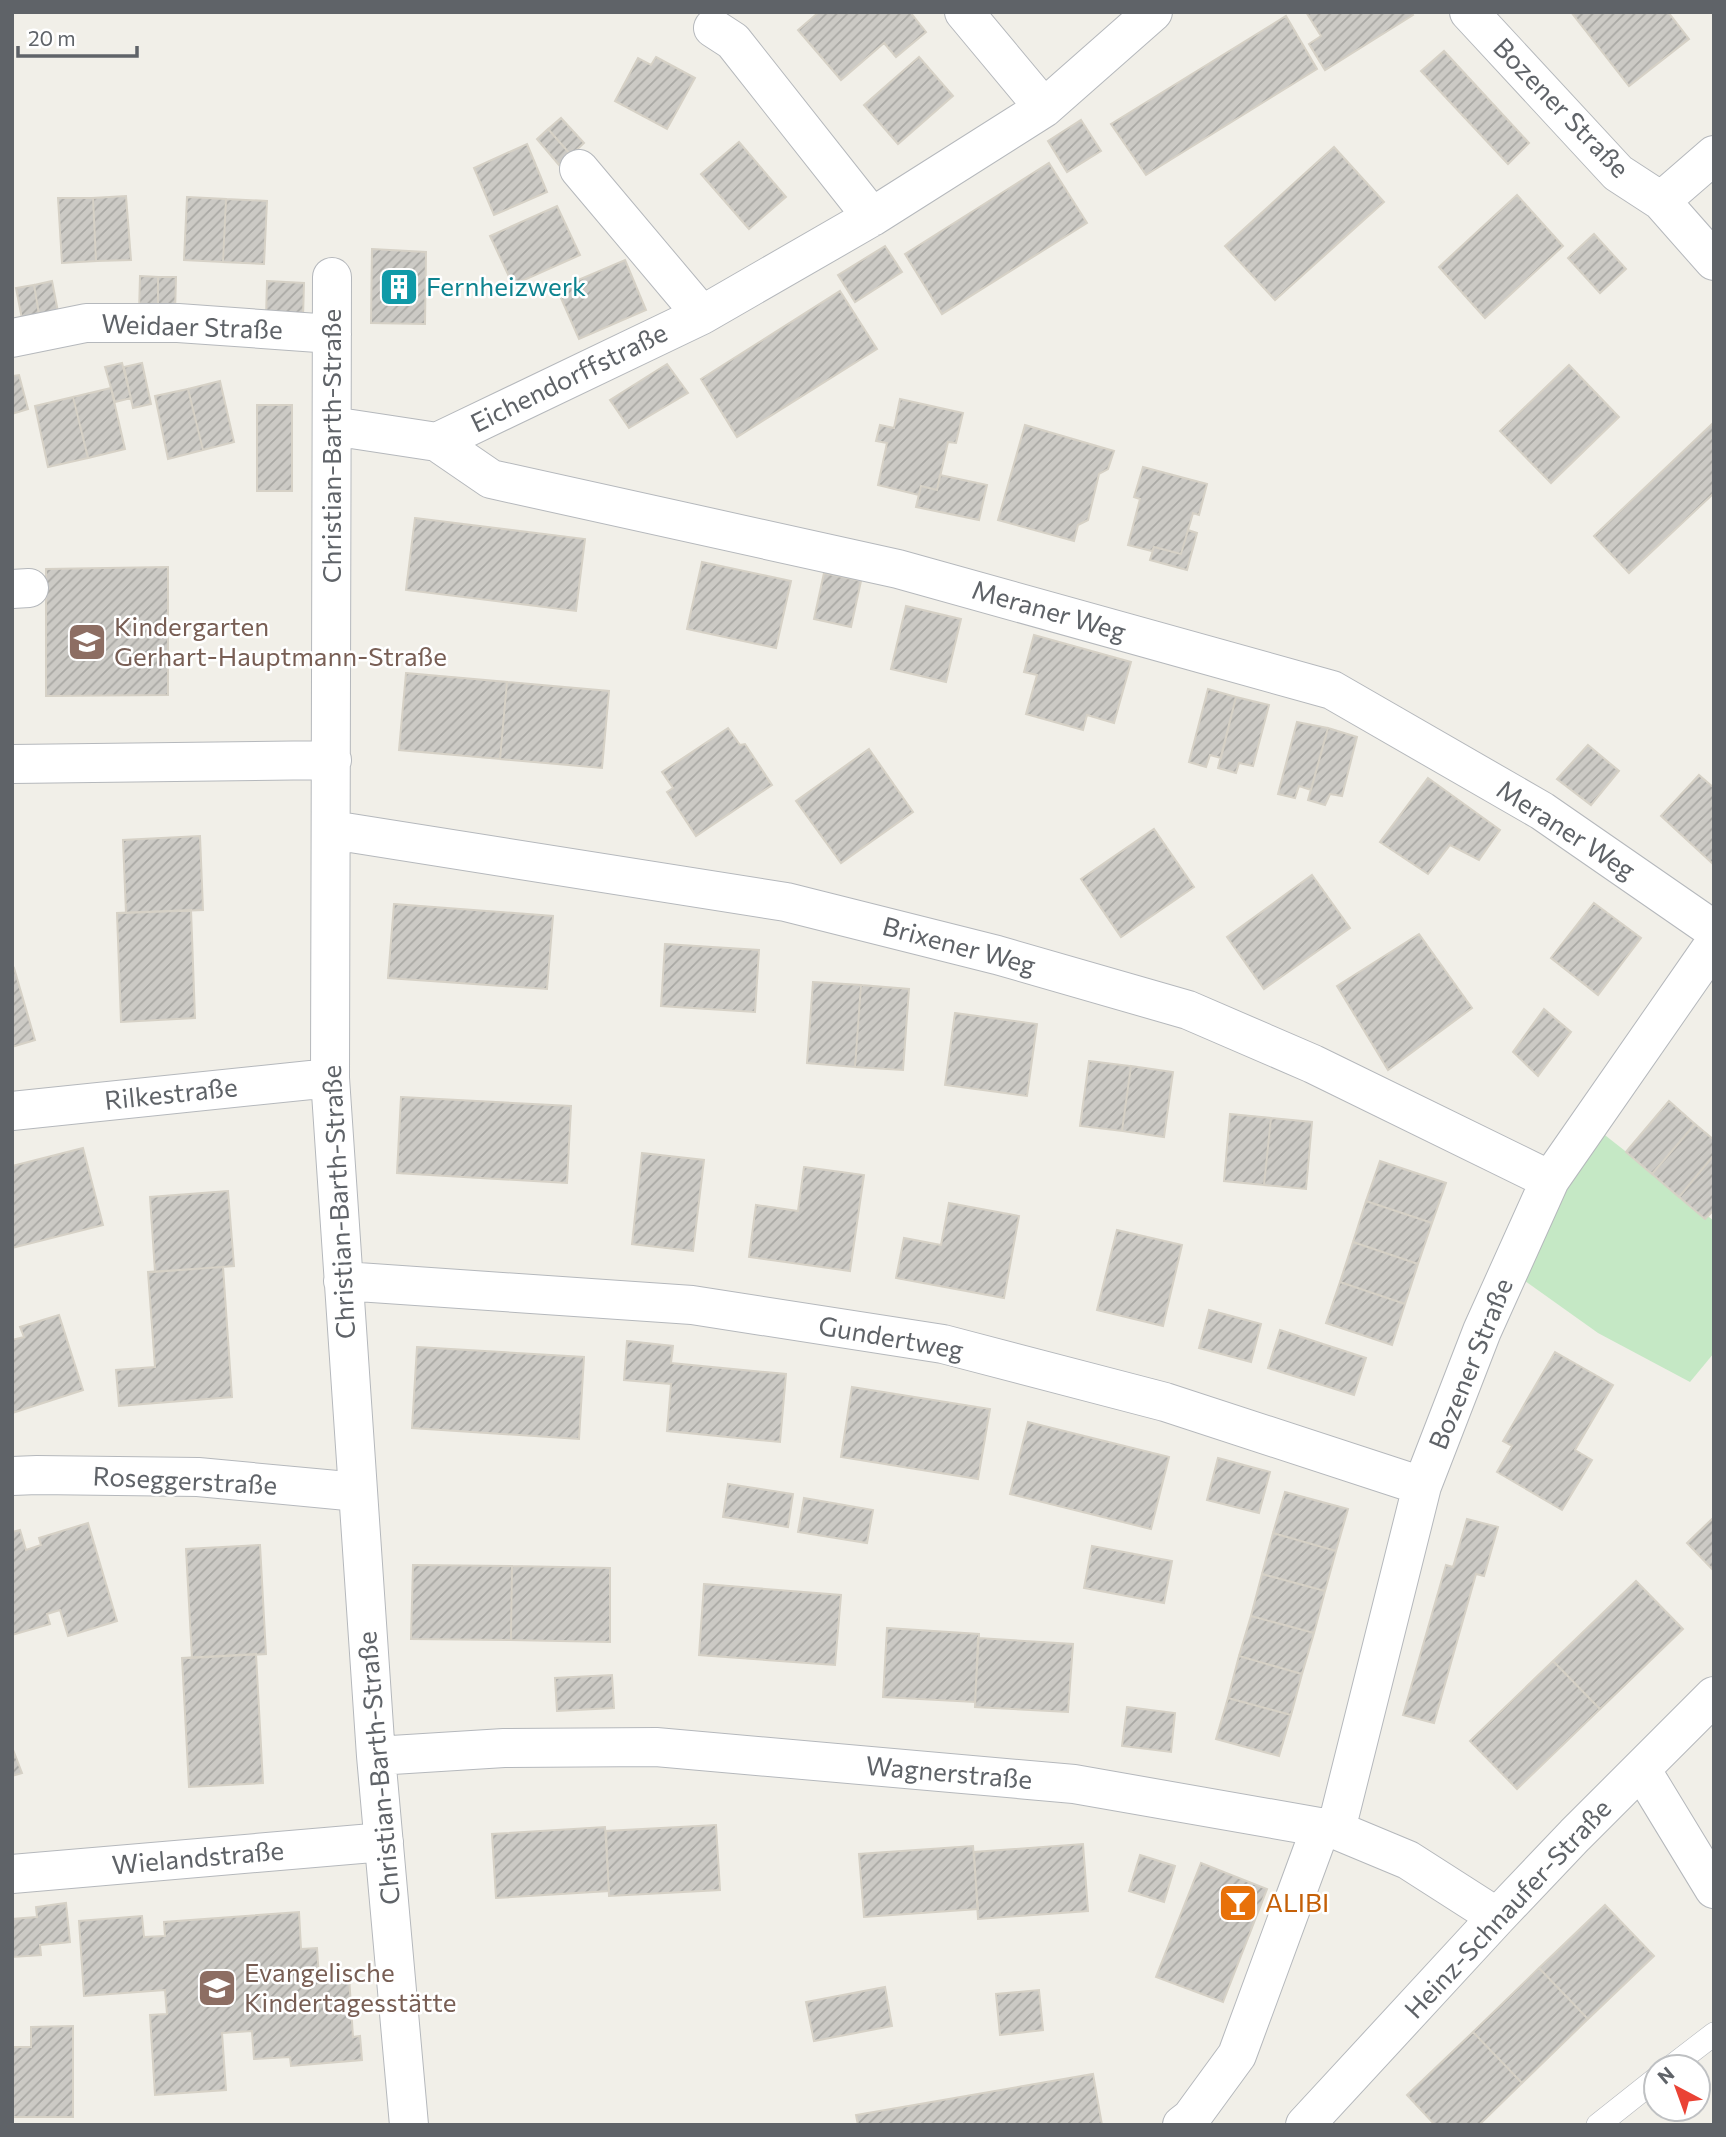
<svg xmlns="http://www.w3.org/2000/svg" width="1726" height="2137" font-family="Commissioner,sans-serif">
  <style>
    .green { fill: #c5e8c5 }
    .building { fill: url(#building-hatch); stroke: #d6d1c6; stroke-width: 2 }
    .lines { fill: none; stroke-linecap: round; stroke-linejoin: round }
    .service-casing { stroke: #b5b8bc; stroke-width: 24 }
    .minor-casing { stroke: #b5b8bc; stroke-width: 40 }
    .service { stroke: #fff; stroke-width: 23 }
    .minor { stroke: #fff; stroke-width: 38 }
    .labels { text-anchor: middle; stroke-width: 5; stroke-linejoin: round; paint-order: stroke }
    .street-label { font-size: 26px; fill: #5f6368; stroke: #fff }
    .culture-label { font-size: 26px; fill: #0d838f; stroke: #fff; text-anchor: start }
    .education-label { font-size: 26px; fill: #785e54; stroke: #fff; text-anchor: start }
    .food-label { font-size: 26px; fill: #c56008; stroke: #fff; text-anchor: start }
  </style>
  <defs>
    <pattern id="building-hatch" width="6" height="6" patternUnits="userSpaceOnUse" patternTransform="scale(1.75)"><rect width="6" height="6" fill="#cccac5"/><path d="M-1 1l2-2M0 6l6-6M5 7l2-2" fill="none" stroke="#a9a8a4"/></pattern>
  </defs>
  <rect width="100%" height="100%" fill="#f1efe8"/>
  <path class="green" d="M 1601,1132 L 1714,1221 L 1714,1353 L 1690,1382 L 1598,1333 L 1518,1276 L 1560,1187 Z"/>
  <path class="building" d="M 819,12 L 910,12 L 926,32 L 896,57 L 884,43 L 841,80 L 798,30 Z
    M 1306,12 L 1411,12 L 1413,15 L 1325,70 L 1309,44 L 1321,36 Z
    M 1571,12 L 1668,12 L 1689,39 L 1629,86 Z
    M 1286,16 L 1317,69 L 1146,175 L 1111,124 Z
    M 1444,51 L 1529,143 L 1508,164 L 1421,71 Z
    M 656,57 L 695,78 L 667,129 L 615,101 L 638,58 L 651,65 Z
    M 919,57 L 953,96 L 898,144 L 864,105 Z
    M 561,118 L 584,143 L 571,155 L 548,129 Z
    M 1081,120 L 1101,151 L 1067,172 L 1048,141 Z
    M 548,129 L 571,155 L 559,165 L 537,139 Z
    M 739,142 L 786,197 L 749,229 L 701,174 Z
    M 527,144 L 547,192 L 494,215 L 474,168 Z
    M 1334,147 L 1384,202 L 1275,300 L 1225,246 Z
    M 1049,163 L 1087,223 L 942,314 L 905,254 Z
    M 1517,195 L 1563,246 L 1485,318 L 1439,267 Z
    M 126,196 L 131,260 L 96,261 L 93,198 Z
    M 187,197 L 226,199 L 223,262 L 184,260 Z
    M 58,198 L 93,198 L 96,261 L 62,263 Z
    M 226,199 L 267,201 L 264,264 L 223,262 Z
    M 557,206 L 580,255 L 513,285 L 490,236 Z
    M 1594,234 L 1626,269 L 1600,293 L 1568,258 Z
    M 885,246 L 902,272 L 855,302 L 838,275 Z
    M 372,249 L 426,252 L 425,324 L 371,323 Z
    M 625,260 L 646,310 L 579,339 L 557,289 Z
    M 140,276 L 158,277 L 158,312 L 139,313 Z
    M 158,277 L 176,277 L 175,313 L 158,312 Z
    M 52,281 L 59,317 L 40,320 L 34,285 Z
    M 267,281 L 304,283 L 303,318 L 266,318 Z
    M 34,285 L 40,320 L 23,324 L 16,288 Z
    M 840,291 L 877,349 L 737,437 L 701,379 Z
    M 122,363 L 131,398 L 115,402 L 105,367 Z
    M 142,363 L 151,404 L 133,408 L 124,367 Z
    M 667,364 L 688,393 L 629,428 L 610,400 Z
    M 1569,365 L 1619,417 L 1551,483 L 1500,431 Z
    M 19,375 L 28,409 L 12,414 L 12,376 Z
    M 220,381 L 234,442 L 203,450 L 188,389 Z
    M 111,388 L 125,449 L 88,458 L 73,397 Z
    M 188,389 L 203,450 L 168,459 L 155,396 Z
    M 73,397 L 88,458 L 48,467 L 35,406 Z
    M 900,399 L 963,413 L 956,443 L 948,442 L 937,490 L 921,486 L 919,495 L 878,485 L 887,443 L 876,441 L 880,425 L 894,428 Z
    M 257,405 L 292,405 L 292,491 L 257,491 Z
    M 1714,422 L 1714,493 L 1629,573 L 1594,536 Z
    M 1025,425 L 1114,451 L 1108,469 L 1099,474 L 1088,520 L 1078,525 L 1074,541 L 998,520 Z
    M 1143,467 L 1207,484 L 1199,515 L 1193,513 L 1181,554 L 1154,547 L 1152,551 L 1128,545 L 1140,499 L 1134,497 Z
    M 940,475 L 987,485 L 979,520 L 916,507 L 921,486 L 937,490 Z
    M 415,518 L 585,539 L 576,611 L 406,590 Z
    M 1188,530 L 1197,533 L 1187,570 L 1150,560 L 1154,547 L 1181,554 Z
    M 702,562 L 791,581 L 776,648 L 687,629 Z
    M 168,567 L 168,695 L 46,696 L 46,569 Z
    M 824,573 L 861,581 L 851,627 L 814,619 Z
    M 906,606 L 961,619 L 946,682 L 891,669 Z
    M 1034,635 L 1131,662 L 1114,723 L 1087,715 L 1083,730 L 1026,714 L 1037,675 L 1024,672 Z
    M 406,673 L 507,682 L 500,759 L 399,750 Z
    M 507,682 L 609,691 L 602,768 L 500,759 Z
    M 1208,689 L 1236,697 L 1221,758 L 1210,755 L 1206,767 L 1189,762 Z
    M 1236,697 L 1269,705 L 1253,766 L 1239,763 L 1236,773 L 1218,768 Z
    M 1297,722 L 1328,728 L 1311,790 L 1299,786 L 1295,798 L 1278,794 Z
    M 728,728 L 740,745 L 745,744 L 772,785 L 696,836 L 667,792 L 673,788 L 662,772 Z
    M 1328,728 L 1357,737 L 1342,796 L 1330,794 L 1325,805 L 1308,800 Z
    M 1588,745 L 1619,771 L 1591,805 L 1557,779 Z
    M 869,749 L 913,812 L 841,863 L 796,801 Z
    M 1699,775 L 1714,788 L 1713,864 L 1661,816 Z
    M 1428,778 L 1500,830 L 1479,860 L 1450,845 L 1428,874 L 1380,842 Z
    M 1154,829 L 1194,887 L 1121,937 L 1081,879 Z
    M 200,836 L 203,910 L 126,913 L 123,840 Z
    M 1312,875 L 1350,928 L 1264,989 L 1227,937 Z
    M 1594,903 L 1641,938 L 1598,995 L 1551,958 Z
    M 394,904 L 553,916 L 547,989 L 388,978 Z
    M 191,910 L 195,1018 L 121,1022 L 117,913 Z
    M 1419,934 L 1472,1008 L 1388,1070 L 1337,986 Z
    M 665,944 L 759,950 L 755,1012 L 661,1006 Z
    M 14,968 L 35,1040 L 12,1047 L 12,969 Z
    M 813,982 L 861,985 L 855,1067 L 807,1063 Z
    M 861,985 L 909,989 L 903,1070 L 855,1067 Z
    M 1544,1009 L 1571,1032 L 1538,1076 L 1513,1052 Z
    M 955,1013 L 1037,1024 L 1027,1096 L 945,1085 Z
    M 1089,1061 L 1131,1066 L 1122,1131 L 1080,1126 Z
    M 1131,1066 L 1173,1072 L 1164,1137 L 1122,1131 Z
    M 401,1097 L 571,1106 L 567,1183 L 397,1173 Z
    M 1669,1101 L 1695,1124 L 1652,1174 L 1626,1152 Z
    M 1230,1114 L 1271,1118 L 1264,1185 L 1224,1181 Z
    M 1271,1118 L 1312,1122 L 1306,1189 L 1264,1185 Z
    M 1695,1124 L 1714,1140 L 1714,1155 L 1679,1197 L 1652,1174 Z
    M 83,1148 L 103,1225 L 12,1248 L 12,1166 Z
    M 642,1153 L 704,1160 L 693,1251 L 632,1244 Z
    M 1714,1155 L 1714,1210 L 1705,1219 L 1679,1197 Z
    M 1380,1161 L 1446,1183 L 1432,1223 L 1366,1201 Z
    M 804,1167 L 864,1175 L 850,1271 L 749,1257 L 756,1205 L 798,1211 Z
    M 228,1191 L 234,1266 L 155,1272 L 150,1197 Z
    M 1366,1201 L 1432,1223 L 1418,1264 L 1353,1242 Z
    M 949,1203 L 1019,1216 L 1004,1298 L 896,1278 L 904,1238 L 941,1245 Z
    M 1117,1230 L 1182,1245 L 1163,1326 L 1097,1310 Z
    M 1353,1242 L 1418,1264 L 1405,1304 L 1340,1282 Z
    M 223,1267 L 232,1397 L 119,1406 L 116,1370 L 155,1367 L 148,1272 Z
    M 1340,1282 L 1405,1304 L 1392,1345 L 1326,1323 Z
    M 1209,1310 L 1261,1324 L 1251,1362 L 1199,1348 Z
    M 59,1315 L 83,1390 L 12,1413 L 12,1340 L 24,1337 L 20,1327 Z
    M 1280,1330 L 1366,1358 L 1354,1395 L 1268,1368 Z
    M 627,1341 L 673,1346 L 671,1363 L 786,1374 L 780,1442 L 667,1431 L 671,1384 L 624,1380 Z
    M 417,1347 L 584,1357 L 579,1439 L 412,1428 Z
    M 1555,1352 L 1613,1385 L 1575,1450 L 1592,1460 L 1562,1510 L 1497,1472 L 1512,1446 L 1503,1441 Z
    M 852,1387 L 990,1409 L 978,1479 L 841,1457 Z
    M 1028,1422 L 1169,1457 L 1151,1529 L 1010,1494 Z
    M 1218,1458 L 1270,1472 L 1259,1513 L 1207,1500 Z
    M 728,1484 L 793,1494 L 788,1527 L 723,1517 Z
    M 1285,1492 L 1348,1509 L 1336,1551 L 1273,1533 Z
    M 804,1498 L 873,1510 L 867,1543 L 798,1532 Z
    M 1714,1517 L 1714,1571 L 1687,1543 Z
    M 1467,1519 L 1498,1527 L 1484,1576 L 1476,1574 L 1434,1723 L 1403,1715 L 1446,1565 L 1453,1567 Z
    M 88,1523 L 117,1621 L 68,1636 L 60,1610 L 47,1614 L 50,1624 L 12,1635 L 12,1532 L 20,1530 L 26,1550 L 41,1545 L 39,1538 Z
    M 1273,1533 L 1336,1551 L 1325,1591 L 1262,1574 Z
    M 260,1545 L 266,1654 L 192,1658 L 186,1549 Z
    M 1092,1546 L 1172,1561 L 1164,1603 L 1084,1588 Z
    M 413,1565 L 512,1566 L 511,1640 L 411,1639 Z
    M 512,1566 L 610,1568 L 610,1642 L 511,1640 Z
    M 1262,1574 L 1325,1591 L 1314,1633 L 1251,1616 Z
    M 1636,1581 L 1683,1629 L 1600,1709 L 1553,1661 Z
    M 704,1584 L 841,1595 L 835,1665 L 699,1655 Z
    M 1251,1616 L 1314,1633 L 1302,1674 L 1239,1656 Z
    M 887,1628 L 979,1634 L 975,1702 L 883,1697 Z
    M 978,1638 L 1073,1644 L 1068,1712 L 975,1707 Z
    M 256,1654 L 263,1783 L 189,1787 L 182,1658 Z
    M 1239,1656 L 1302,1674 L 1291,1715 L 1228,1698 Z
    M 1553,1661 L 1600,1709 L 1517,1789 L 1470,1741 Z
    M 612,1675 L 614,1708 L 557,1711 L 555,1678 Z
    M 1228,1698 L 1291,1715 L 1279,1756 L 1216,1739 Z
    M 1127,1707 L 1175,1713 L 1171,1752 L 1122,1746 Z
    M 12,1747 L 22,1773 L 12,1776 Z
    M 716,1825 L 720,1890 L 609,1896 L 606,1831 Z
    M 605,1827 L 609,1891 L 496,1898 L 492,1834 Z
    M 1083,1844 L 1088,1911 L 978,1919 L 974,1852 Z
    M 973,1846 L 978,1909 L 864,1917 L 859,1854 Z
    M 1140,1855 L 1175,1866 L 1164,1902 L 1129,1891 Z
    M 1201,1863 L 1267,1889 L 1223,2002 L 1156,1977 Z
    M 66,1903 L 70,1942 L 40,1945 L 41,1955 L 12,1957 L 12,1919 L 37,1917 L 36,1907 Z
    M 1605,1905 L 1654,1956 L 1588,2019 L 1539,1968 Z
    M 299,1912 L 301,1949 L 317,1948 L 319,1978 L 349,1976 L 353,2037 L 360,2036 L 362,2060 L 291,2066 L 290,2057 L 254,2059 L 252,2031 L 222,2033 L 226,2090 L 155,2095 L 150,2015 L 167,2014 L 165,1990 L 84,1996 L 79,1921 L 142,1916 L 144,1937 L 165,1936 L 164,1922 Z
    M 1539,1968 L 1588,2019 L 1522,2083 L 1473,2032 Z
    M 885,1987 L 892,2026 L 814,2041 L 806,2002 Z
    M 1039,1990 L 1043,2030 L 1000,2035 L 996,1994 Z
    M 73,2026 L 73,2117 L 12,2117 L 12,2047 L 31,2047 L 31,2027 Z
    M 1473,2032 L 1522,2083 L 1479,2125 L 1435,2125 L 1407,2095 Z
    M 1093,2074 L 1102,2125 L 858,2125 L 856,2115 Z"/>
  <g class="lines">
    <g class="service-casing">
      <path id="service" d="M 1671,2067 L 1714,2034
        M 1598,2125 L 1656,2079"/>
    </g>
    <g class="minor-casing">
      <path id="minor" d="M 964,12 L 1044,108
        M 1469,12 L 1618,173 L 1661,201 L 1714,261
        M 713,28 L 733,41 L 872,217
        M 579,169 L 702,315
        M 1661,201 L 1714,155
        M 332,277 L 330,1078 L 376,1756 L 409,2125
        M 12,338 L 86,323 L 178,323 L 332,334
        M 332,426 L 437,442 L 491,479 L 898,569 L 1332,690 L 1542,811 L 1714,930
        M 437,442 L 702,315 L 872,217 L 1044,108 L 1153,12
        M 12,589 L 29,588
        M 12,764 L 332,760
        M 332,830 L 786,902 L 997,955 L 1188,1010 L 1313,1064 L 1550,1180
        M 12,1111 L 330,1078
        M 343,1281 L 692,1305 L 943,1344 L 1165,1402 L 1422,1486
        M 12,1476 L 37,1475 L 198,1477 L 358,1492
        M 376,1756 L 504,1748 L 656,1747 L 1074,1784 L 1336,1830 L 1408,1860 L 1497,1917
        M 1641,1769 L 1714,1889
        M 1336,1830 L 1422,1486 L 1482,1331 L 1550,1180 L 1714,944
        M 12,1874 L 384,1842
        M 1182,2125 L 1191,2118 L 1237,2055 L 1321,1827
        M 1305,2125 L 1497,1917 L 1575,1835 L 1714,1696"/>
    </g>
    <use href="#service" class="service"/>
    <use href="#minor" class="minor"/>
  </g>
  <defs>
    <g id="building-square" transform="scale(2.0125)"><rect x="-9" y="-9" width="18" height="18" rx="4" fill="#0f9aa8" stroke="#fff"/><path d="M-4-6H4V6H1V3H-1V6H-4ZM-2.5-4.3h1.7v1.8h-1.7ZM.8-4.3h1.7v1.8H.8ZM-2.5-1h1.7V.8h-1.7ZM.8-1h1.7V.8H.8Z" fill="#fff"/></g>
    <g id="school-square" transform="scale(2.0125)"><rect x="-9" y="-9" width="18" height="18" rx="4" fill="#8d6e63" stroke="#fff"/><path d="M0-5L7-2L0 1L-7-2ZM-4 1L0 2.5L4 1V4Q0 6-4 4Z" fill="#fff"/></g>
    <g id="bar-square" transform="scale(2.0125)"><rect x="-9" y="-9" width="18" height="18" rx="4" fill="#e8710a" stroke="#fff"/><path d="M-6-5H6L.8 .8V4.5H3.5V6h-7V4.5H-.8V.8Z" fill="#fff"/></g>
  </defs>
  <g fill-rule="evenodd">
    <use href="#building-square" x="399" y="287"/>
    <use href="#school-square" x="87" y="642"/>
    <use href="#bar-square" x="1238" y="1903"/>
    <use href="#school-square" x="217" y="1988"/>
  </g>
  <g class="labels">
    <g class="street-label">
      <text transform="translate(1561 108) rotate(46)" y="9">Bozener Straße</text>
      <text transform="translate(192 327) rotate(2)" y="9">Weidaer Straße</text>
      <text transform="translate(569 378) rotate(-26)" y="9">Eichendorffstraße</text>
      <text transform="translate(332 446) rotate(-90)" y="9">Christian-Barth-Straße</text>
      <text transform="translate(1049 611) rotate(16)" y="9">Meraner Weg</text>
      <text transform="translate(1566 830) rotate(33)" y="9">Meraner Weg</text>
      <text transform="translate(959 946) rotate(15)" y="9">Brixener Weg</text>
      <text transform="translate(171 1094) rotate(-6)" y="9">Rilkestraße</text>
      <text transform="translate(339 1202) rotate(-93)" y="9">Christian-Barth-Straße</text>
      <text transform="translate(891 1338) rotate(10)" y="9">Gundertweg</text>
      <text transform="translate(1471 1364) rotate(-68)" y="9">Bozener Straße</text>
      <text transform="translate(185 1481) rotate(3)" y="9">Roseggerstraße</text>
      <text transform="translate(379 1768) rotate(-95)" y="9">Christian-Barth-Straße</text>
      <text transform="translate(949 1773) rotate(5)" y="9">Wagnerstraße</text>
      <text transform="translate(198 1858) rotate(-5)" y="9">Wielandstraße</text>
      <text transform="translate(1508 1909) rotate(-47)" y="9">Heinz-Schnaufer-Straße</text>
    </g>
    <g class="culture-label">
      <text x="426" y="296">Fernheizwerk</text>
    </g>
    <g class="education-label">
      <text x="114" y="636">Kindergarten<tspan x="114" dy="30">Gerhart-Hauptmann-Straße</tspan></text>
      <text x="244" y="1982">Evangelische<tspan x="244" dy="30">Kindertagesstätte</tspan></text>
    </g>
    <g class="food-label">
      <text x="1265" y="1912">ALIBI</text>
    </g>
  </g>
  <rect width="1726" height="2137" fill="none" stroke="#5f6368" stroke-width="28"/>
  <g transform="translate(1677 2088) rotate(319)"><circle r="33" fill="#ffffff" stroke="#bfc1c3" stroke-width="2"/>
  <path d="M0-5L12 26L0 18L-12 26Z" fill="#ea4335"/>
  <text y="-10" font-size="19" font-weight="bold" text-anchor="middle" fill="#5f6368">N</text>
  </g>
  <path d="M18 46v10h119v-10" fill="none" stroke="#5f6368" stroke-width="3.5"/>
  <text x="28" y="46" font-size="21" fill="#5f6368" stroke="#ffffff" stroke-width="5" paint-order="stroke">20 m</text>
</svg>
